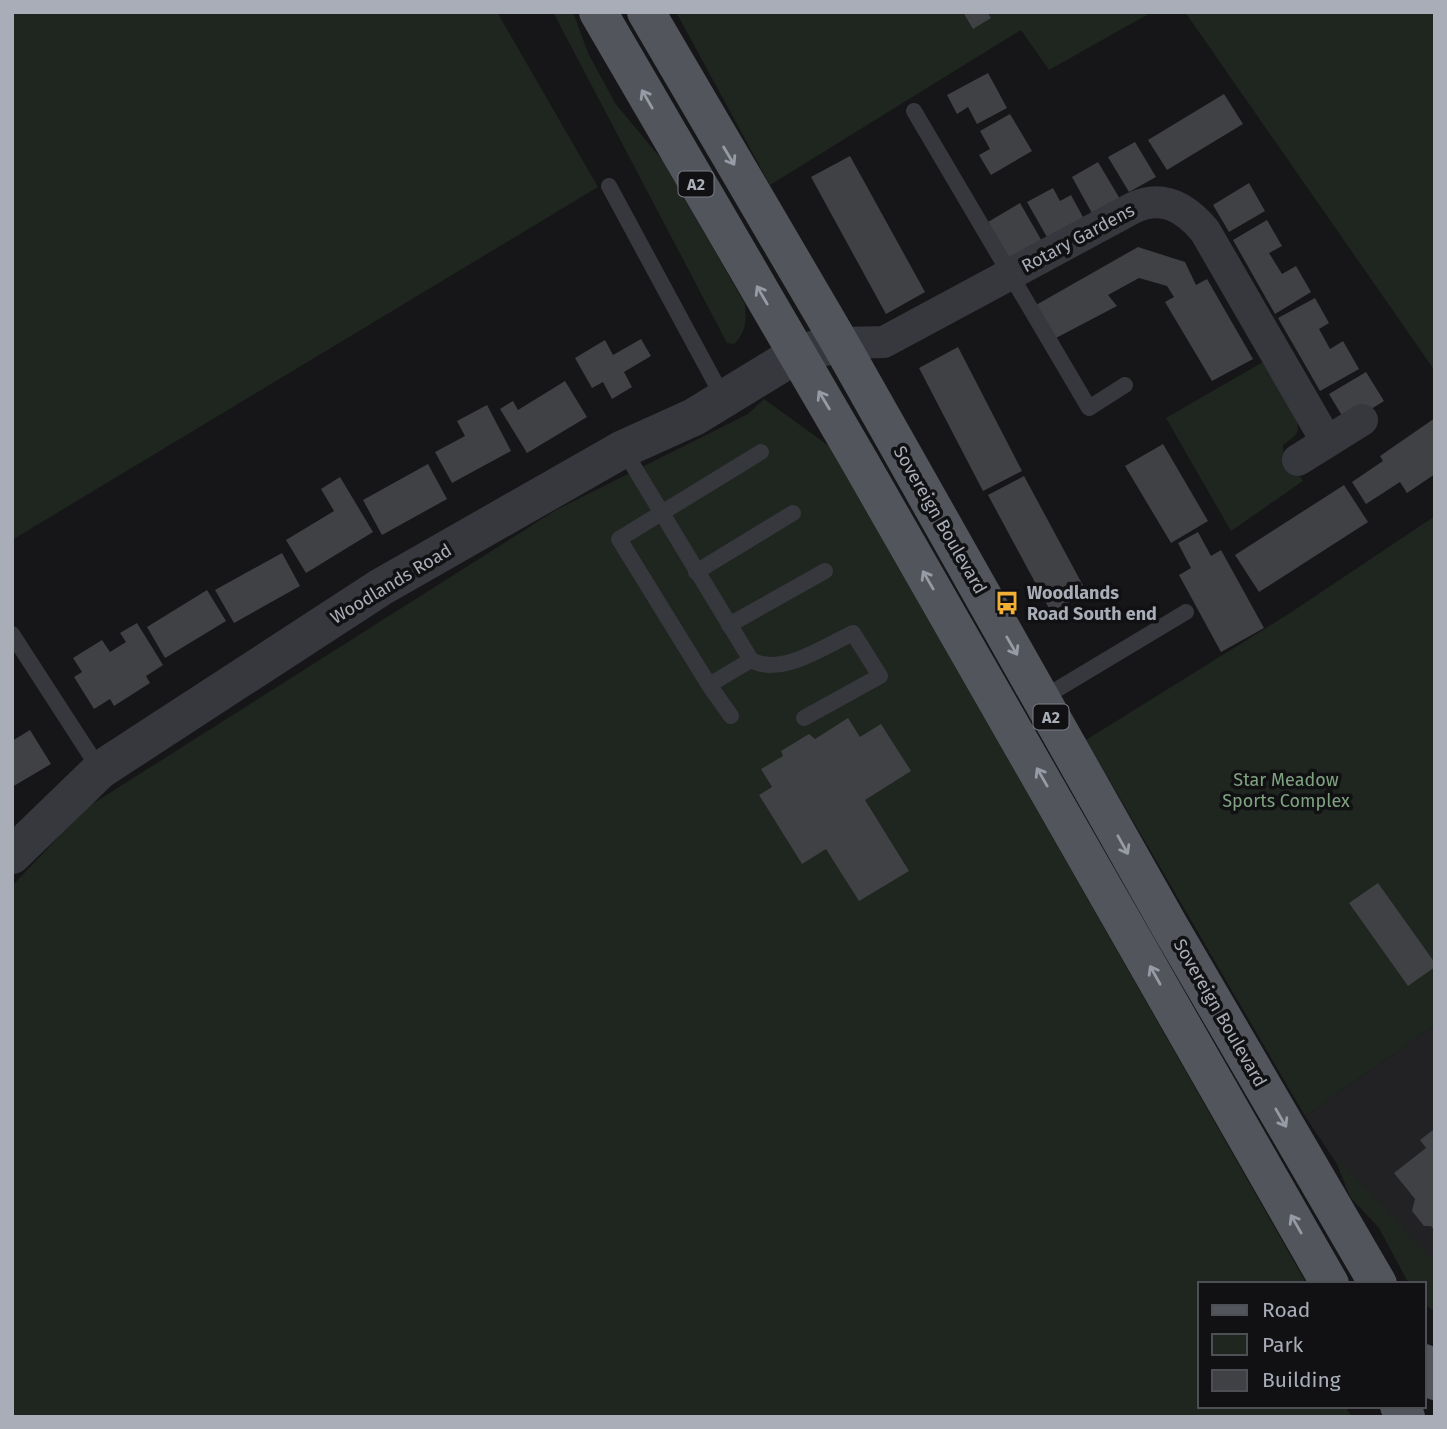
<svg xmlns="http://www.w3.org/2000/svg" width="1447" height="1429" font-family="'Fira Sans',sans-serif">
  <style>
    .built { fill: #222225 }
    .green { fill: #1e261f }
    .building { fill: #404145 }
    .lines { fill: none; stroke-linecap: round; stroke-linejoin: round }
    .service { stroke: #37383d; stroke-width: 16 }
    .minor { stroke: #37383d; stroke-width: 32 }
    .tertiary { stroke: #37383d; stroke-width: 38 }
    .primary { stroke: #53555c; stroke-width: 38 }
    .oneway { stroke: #979ba6 }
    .labels { text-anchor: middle; stroke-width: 7; stroke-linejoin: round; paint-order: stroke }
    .shield { fill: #111113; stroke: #7b7e86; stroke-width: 2 }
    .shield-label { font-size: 16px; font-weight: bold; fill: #a8adb8 }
    .street-label { font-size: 18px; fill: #a8adb8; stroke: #111113 }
    .poi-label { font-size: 18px; font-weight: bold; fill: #a8adb8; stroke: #111113; text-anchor: start }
    .park-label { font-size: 18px; fill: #7fa381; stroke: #111113 }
  </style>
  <rect width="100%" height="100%" fill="#161618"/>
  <path class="built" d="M 1435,1025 L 1435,1311 L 1424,1284 L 1417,1284 L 1305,1116 Z"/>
  <path class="green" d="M 12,12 L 497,12 L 598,187 L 12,540 Z
    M 553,12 L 573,12 L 588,53 L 615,103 L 663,161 L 745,304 C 746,321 747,331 734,344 L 727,343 Z
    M 676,12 L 1152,12 L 1049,70 L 1021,30 L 770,185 Z
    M 1185,12 L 1435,12 L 1435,371 Z
    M 1263,362 C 1271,376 1299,413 1298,428 C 1298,436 1289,440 1283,445 L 1283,450 L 1303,481 L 1231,531 L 1166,418 Z
    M 764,399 L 829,446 L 835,455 L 1305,1281 L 1301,1284 L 1200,1284 L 1200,1406 L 1345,1406 L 1352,1417 L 12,1417 L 12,886 L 86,808 L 556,510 L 748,414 Z
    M 1435,516 L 1435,1025 L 1305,1116 L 1086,740 L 1290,613 Z
    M 1333,1154 L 1435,1262 L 1435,1312 L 1424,1304 L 1424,1284 L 1409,1284 L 1379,1228 L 1350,1197 Z"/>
  <path class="building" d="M 963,12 L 987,12 L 991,18 L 973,29 Z
    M 988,73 L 1007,108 L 977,124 L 968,107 L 957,114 L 947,95 Z
    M 1224,94 L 1243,124 L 1167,170 L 1148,140 Z
    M 1010,114 L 1032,151 L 991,175 L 979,155 L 990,149 L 980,131 Z
    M 1135,142 L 1156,177 L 1129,192 L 1108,157 Z
    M 850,156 L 925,292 L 886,314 L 811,177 Z
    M 1098,162 L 1120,199 L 1093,215 L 1072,177 Z
    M 1249,183 L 1265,211 L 1229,232 L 1213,205 Z
    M 1053,188 L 1060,201 L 1071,195 L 1084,219 L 1048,239 L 1027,202 Z
    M 1020,203 L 1043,243 L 1011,261 L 988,222 Z
    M 1267,220 L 1282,246 L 1269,253 L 1282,274 L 1296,266 L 1311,292 L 1275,314 L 1233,240 Z
    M 1138,247 L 1185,262 L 1196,285 L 1207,279 L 1253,359 L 1212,381 L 1165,302 L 1174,297 L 1167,286 L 1139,278 L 1108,295 L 1117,306 L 1056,338 L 1036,305 Z
    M 1315,298 L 1329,323 L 1319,329 L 1330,349 L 1343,341 L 1359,369 L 1320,391 L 1278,318 Z
    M 641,339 L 651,356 L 624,372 L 632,387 L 612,399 L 603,382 L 592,388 L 575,358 L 605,340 L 613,355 Z
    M 958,347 L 1022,471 L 983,491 L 919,368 Z
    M 1366,372 L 1384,401 L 1347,424 L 1329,394 Z
    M 565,381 L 587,417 L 527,453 L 500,409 L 513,401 L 518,410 Z
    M 487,405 L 511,451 L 452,483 L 435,452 L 465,436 L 457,421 Z
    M 1435,418 L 1435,474 L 1407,493 L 1400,482 L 1366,504 L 1352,482 L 1383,461 L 1380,456 Z
    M 1163,444 L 1208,521 L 1171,543 L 1125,466 Z
    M 428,464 L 447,499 L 382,535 L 363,500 Z
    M 1024,476 L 1087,593 L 1051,612 L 988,495 Z
    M 340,477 L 373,532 L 306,573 L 286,540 L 334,511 L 321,489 Z
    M 1344,485 L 1368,522 L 1259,592 L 1235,555 Z
    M 1198,532 L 1211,556 L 1221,550 L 1264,628 L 1221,652 L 1179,575 L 1191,568 L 1178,543 Z
    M 282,553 L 300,586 L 234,623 L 215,590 Z
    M 207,590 L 226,621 L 165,658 L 147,627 Z
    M 137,623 L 163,665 L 146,676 L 150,683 L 114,706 L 110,699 L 94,709 L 74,677 L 82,672 L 73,658 L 102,640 L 110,652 L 126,642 L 120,633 Z
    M 848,718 L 860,737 L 881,724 L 911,771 L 865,800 L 909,871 L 859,901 L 826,849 L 802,864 L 759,795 L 772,787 L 761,769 L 783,756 L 781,751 L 809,734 L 815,739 Z
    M 30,730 L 51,764 L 12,787 L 12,741 Z
    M 1378,883 L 1435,963 L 1435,967 L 1408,986 L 1349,903 Z
    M 1433,1130 L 1435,1132 L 1435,1231 L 1431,1226 L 1424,1226 L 1412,1211 L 1415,1199 L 1394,1173 L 1426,1148 L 1420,1140 Z"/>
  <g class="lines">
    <path class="service" d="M 914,111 L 1089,408 L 1125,385
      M 609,186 L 724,399
      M 623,449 L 751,660 C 781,677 825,646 853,633 L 880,676 L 804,718
      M 696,572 L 793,513
      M 729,625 L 825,571
      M 12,634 L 100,770
      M 751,660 L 709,685 L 619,539 L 761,452
      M 709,685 L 731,716
      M 1041,699 L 1186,612"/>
    <path class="minor" d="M 840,343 L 884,342 L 1133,208 C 1163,194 1185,207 1205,231 L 1327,442
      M 1298,460 L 1362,420"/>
    <path class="tertiary" d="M 12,855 L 100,770 L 381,587 L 623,449 L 694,417 L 797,354 L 840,343"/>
    <path class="primary" d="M 598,12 L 860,462 L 1330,1284
      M 646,12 L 840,343 L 1170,927 L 1378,1284
      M 1424,1363 L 1435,1381
      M 1399,1406 L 1406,1417"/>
  </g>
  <defs><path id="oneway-shaft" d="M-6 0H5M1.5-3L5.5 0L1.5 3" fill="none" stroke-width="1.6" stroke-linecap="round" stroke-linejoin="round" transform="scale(1.75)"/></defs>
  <g class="oneway">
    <use href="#oneway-shaft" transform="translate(647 99) rotate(-120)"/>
    <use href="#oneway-shaft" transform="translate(729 156) rotate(59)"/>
    <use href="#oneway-shaft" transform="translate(762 295) rotate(-120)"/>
    <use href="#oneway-shaft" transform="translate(824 400) rotate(-121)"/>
    <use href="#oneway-shaft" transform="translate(928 580) rotate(-120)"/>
    <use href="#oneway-shaft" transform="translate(1012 646) rotate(60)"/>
    <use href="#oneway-shaft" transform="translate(1042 777) rotate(-120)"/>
    <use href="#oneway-shaft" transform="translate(1123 845) rotate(61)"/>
    <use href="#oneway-shaft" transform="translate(1155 975) rotate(-119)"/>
    <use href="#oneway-shaft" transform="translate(1281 1118) rotate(60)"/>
    <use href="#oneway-shaft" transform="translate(1296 1224) rotate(-120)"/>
  </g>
  <defs>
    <g id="bus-bare" transform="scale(1.89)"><path d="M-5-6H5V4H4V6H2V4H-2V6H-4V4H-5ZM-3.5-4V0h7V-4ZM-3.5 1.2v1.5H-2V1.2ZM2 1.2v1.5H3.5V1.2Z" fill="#f2b134" stroke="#111113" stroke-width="2.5" paint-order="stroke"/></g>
  </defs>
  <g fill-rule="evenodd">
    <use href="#bus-bare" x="1007" y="603"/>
  </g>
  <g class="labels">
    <g class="shield">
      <rect x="678.5" y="171.5" width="35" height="25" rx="5"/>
      <rect x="1033.5" y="704.5" width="35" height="25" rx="5"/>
    </g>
    <g class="shield-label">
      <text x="696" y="190">A2</text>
      <text x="1051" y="723">A2</text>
    </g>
    <g class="street-label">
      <text transform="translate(1078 238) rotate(-28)" y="6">Rotary Gardens</text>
      <text transform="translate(940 520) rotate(60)" y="6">Sovereign Boulevard</text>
      <text transform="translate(391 584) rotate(-31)" y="6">Woodlands Road</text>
      <text transform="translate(1220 1013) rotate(60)" y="6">Sovereign Boulevard</text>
    </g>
    <g class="poi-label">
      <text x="1027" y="599">Woodlands<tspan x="1027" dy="21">Road South end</tspan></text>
    </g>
    <g class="park-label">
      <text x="1286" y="786">Star Meadow<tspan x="1286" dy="21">Sports Complex</tspan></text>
    </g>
  </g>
  <rect width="1447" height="1429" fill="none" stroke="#a8adb8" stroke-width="28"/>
  <rect x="1198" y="1282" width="228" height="126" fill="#111113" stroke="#4d4f55" stroke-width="2"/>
  <rect x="1212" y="1305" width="35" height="10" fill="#53555c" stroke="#4d4f55" stroke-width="2"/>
  <text x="1262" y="1317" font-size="21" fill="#a8adb8">Road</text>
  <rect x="1212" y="1334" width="35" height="21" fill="#1e261f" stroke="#4d4f55" stroke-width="2"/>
  <text x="1262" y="1352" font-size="21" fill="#a8adb8">Park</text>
  <rect x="1212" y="1370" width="35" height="21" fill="#404145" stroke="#4d4f55" stroke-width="2"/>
  <text x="1262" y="1387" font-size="21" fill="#a8adb8">Building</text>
</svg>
